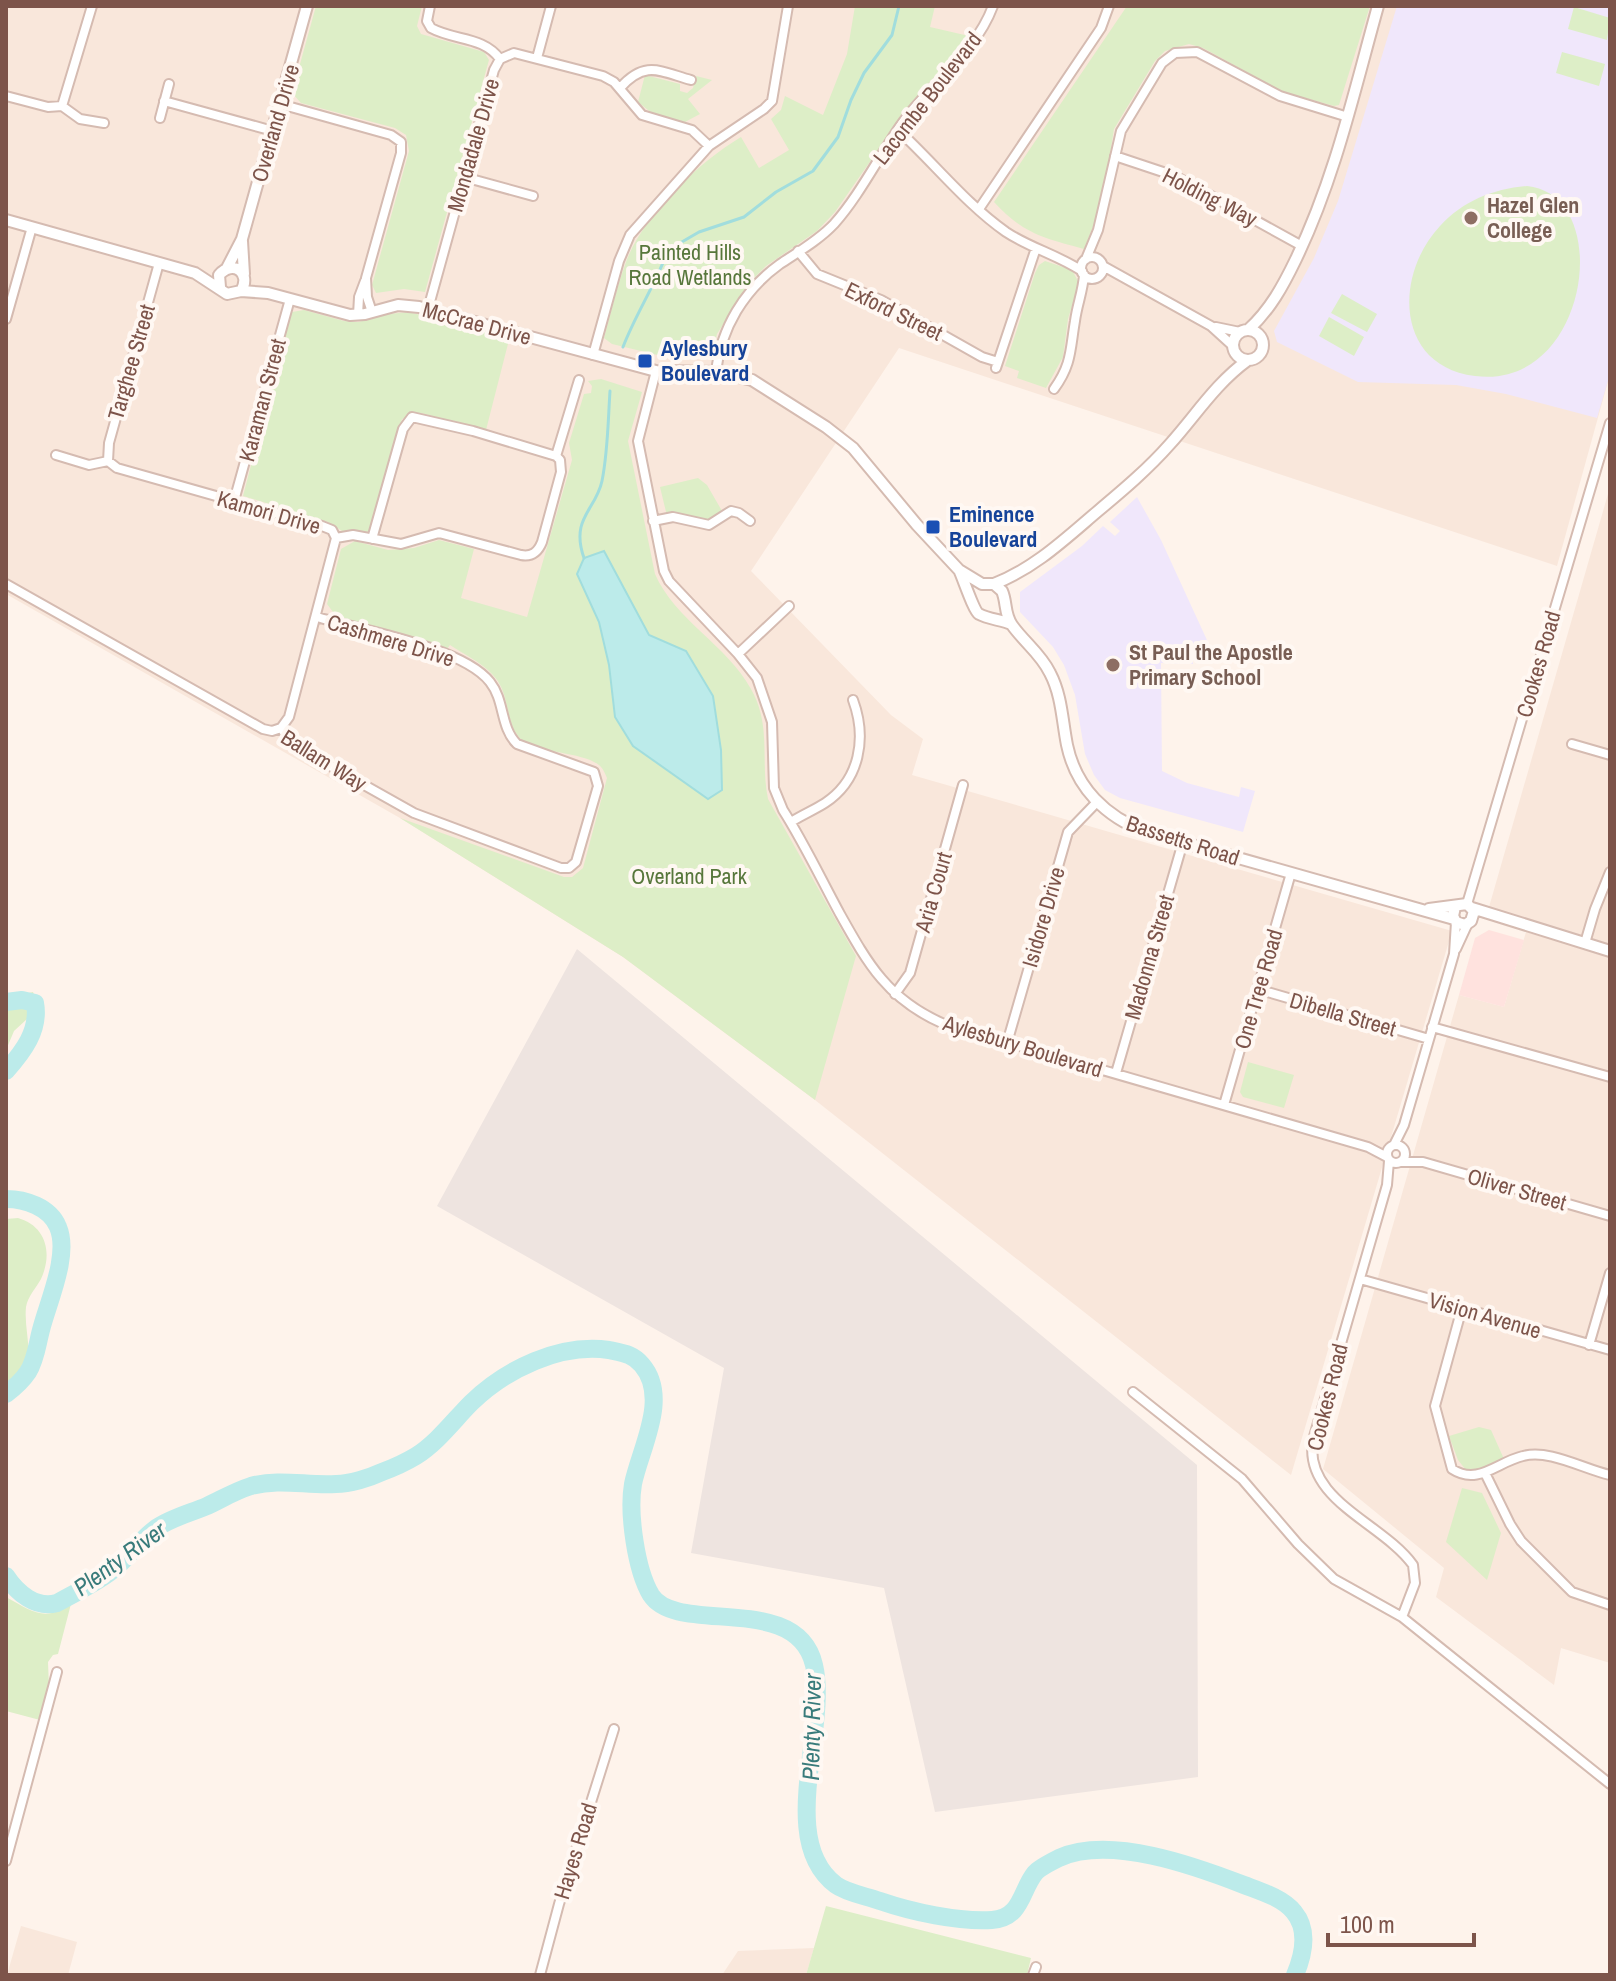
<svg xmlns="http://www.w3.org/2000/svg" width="1616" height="1981" font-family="'Archivo Narrow',sans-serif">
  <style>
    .residential { fill: #f9e7db }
    .commercial { fill: #ffe2de }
    .industrial { fill: #eee4e0 }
    .education { fill: #f0e7fb }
    .green { fill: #ddeec7 }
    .water { fill: #bcebea; stroke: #a1dddd; stroke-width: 2 }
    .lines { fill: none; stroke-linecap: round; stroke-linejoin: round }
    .stream { stroke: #a1dddd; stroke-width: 3 }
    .river { stroke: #bcebea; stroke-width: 18 }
    .minor-casing { stroke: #d5bbb1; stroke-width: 12 }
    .tertiary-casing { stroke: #d5bbb1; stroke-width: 14 }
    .minor { stroke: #fff; stroke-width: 8 }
    .tertiary { stroke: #fff; stroke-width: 10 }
    .education-dot { fill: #8d6e63; stroke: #fff8f3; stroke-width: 3 }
    .transit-dot { fill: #1a4fb4; stroke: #fff8f3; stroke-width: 3 }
    .labels { text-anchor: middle; stroke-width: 8; stroke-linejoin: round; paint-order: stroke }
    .street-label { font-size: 22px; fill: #7d544a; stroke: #fff8f3 }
    .education-label { font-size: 22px; font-weight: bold; fill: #785e54; stroke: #fff8f3; text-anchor: start }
    .park-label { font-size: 22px; fill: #57773b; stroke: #fff8f3 }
    .transit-label { font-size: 22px; font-weight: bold; fill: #164399; stroke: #fff8f3; text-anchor: start }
    .water-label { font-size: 24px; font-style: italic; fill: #397b7b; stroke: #fff8f3 }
  </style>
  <rect width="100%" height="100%" fill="#fef3eb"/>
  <path class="residential" d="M 6,6 L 1610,6 L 1610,374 L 1557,566 L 899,348 L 751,571 L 891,715 L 923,739 L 912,775 L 1452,931 L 1291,1475 L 815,1100 L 623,957 L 400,818 L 6,594 Z
    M 1610,487 L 1610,944 L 1489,907 Z
    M 1526,932 L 1610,956 L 1610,1663 L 1561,1648 L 1554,1685 L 1436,1597 L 1444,1568 L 1323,1469 L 1459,995 L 1504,1007 Z
    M 21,1926 L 77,1942 L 68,1975 L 7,1975 Z
    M 814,1948 L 806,1975 L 722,1975 L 738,1951 Z"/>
  <path class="commercial" d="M 1489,930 L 1524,940 L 1504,1007 L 1459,995 L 1475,938 Z"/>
  <path class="industrial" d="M 577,949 L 1197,1465 L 1198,1777 L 935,1812 L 884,1588 L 691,1553 L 724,1368 L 437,1206 Z"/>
  <path class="education" d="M 1397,6 L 1610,6 L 1610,374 L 1597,418 L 1506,394 L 1456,385 L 1358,382 L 1277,342 L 1274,331 L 1314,258 L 1338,201 Z
    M 1137,497 L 1161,540 L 1212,651 L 1193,651 L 1193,664 L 1161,663 L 1162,771 L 1187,783 L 1239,797 L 1241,787 L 1255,791 L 1243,832 L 1120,798 L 1105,790 L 1094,775 L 1085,754 L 1075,695 L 1064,665 L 1053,647 L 1020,612 L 1020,592 L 1082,546 L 1103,526 L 1115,536 L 1120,531 L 1110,522 Z"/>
  <path class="green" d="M 316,6 L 422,6 L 417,26 L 421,34 L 484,52 L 489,60 L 425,292 L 404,289 L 376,293 L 372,285 L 409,151 L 406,135 L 395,128 L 301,103 L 292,93 Z
    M 855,6 L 935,6 L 930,27 L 969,36 L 943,72 L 908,107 L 835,212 L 817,231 L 766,266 L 750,282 L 717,334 L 713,351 L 706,357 L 674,359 L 612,344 L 604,338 C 611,313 617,286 626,262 C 644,214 698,163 741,137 L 759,168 L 789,150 L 771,119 L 781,110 L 785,96 L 823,115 L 847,54 Z
    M 1127,6 L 1370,6 L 1339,105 L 1334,106 L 1283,92 L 1203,48 L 1189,44 L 1165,51 L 1155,61 L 1114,129 L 1107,174 L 1094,224 L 1084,249 C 1044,238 1023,234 994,202 Z
    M 1574,7 L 1610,18 L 1607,40 L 1568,29 Z
    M 1562,52 L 1605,64 L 1599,86 L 1556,73 Z
    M 645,75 L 680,84 L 680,91 L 687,93 L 693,88 L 696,76 L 712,80 L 688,99 L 700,114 L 685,122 L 653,114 L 638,102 Z
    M 1527,186 C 1616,195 1589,391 1475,376 C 1395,366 1394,275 1440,226 C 1463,201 1493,189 1527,186 Z
    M 1045,261 L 1072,270 L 1079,283 L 1068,319 L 1063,357 L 1046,388 L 1017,378 L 1019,371 L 1005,366 L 1035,273 L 1039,265 Z
    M 1342,294 L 1377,314 L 1367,332 L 1331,313 Z
    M 304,310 L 344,321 L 358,322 L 389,314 L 408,312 L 510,336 L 486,430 L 421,413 L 402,419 L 370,532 L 342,531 L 328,522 L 243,496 L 288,323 L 292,312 Z
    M 1329,317 L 1364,337 L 1354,356 L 1319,336 Z
    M 601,379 L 642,392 L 628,441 L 655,574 C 675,620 727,645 751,689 C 772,726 760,761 768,799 L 856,956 L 815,1100 L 623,957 L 400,818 L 564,877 L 572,877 L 583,868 L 607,778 C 605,774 604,770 601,767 C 587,752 542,754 523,741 C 508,729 509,706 502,689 C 494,668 468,657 450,645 L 447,649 L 336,616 L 327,604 L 341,549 L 355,541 L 388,550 L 414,548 L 439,540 L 474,549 L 461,598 L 527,617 L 572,460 L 569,443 L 584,394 L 591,393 L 592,386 L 588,381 Z
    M 698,478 L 707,485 L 722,511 L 708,520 L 677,515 L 667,516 L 660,487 Z
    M 33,992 L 39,1008 L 14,1031 L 6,1050 L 6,1007 L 24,994 Z
    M 1248,1062 L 1294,1075 L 1284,1108 L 1243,1097 L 1240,1092 Z
    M 18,1218 C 46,1226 53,1253 41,1279 C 36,1288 28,1296 26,1307 C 23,1339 42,1364 6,1385 L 6,1219 Z
    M 1479,1427 L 1491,1430 L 1504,1459 L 1475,1472 L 1466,1470 L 1458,1460 L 1449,1436 Z
    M 1462,1488 L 1482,1493 L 1501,1533 L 1487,1580 L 1446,1542 Z
    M 6,1597 C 33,1612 48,1624 72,1600 L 58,1654 L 53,1655 L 48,1662 L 49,1687 L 40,1720 L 6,1711 Z
    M 826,1906 L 1031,1958 L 1027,1975 L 806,1975 Z"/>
  <path class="water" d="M 604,551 L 649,635 L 686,651 L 713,696 L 721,750 L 722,790 L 708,799 L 633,746 L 615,717 L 609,665 L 599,622 L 577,574 L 584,558 Z"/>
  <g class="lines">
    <path class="stream" d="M 623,347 C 636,313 656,284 668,250 L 699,232 L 744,217 L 776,192 L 813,171 L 838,137 L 851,100 L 864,73 L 892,35 L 899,6
      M 584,558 C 570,518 596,510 602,481 C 608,451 608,421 610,391"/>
    <path class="river" d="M 6,1002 L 22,1000 L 35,1003 C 40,1030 23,1052 6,1071
      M 6,1199 C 25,1199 50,1207 58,1227 C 70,1255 48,1302 41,1330 C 37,1345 36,1359 28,1372 C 22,1381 14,1388 6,1394
      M 6,1576 C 17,1593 36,1609 57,1603 C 76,1592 97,1583 114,1569 C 129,1557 140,1540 155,1529 C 170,1518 191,1513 207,1506 C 222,1499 235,1491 251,1486 C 280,1478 307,1486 336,1484 C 350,1484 369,1478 382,1472 C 393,1468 406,1462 416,1456 C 437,1443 454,1420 471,1403 C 506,1369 560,1343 609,1350 C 623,1353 633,1354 642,1365 C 670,1398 640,1449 633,1484 C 628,1513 636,1570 651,1595 C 677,1636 797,1591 814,1665 C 829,1728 776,1840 836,1885 C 847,1893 866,1896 880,1901 C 912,1912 958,1922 992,1920 C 1022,1918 1021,1890 1035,1873 C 1039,1868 1053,1861 1059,1858 C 1110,1835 1195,1866 1244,1885 C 1260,1891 1283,1898 1294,1912 C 1309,1930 1303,1956 1295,1975"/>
    <g class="minor-casing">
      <path id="minor" d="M 430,6 L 427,21 L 431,28 C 455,41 483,36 500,59
        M 537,58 L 551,6
        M 620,88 C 645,60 659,71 691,80
        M 6,96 L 48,107 L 62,106 L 92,6
        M 164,101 L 273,131
        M 280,104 L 391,135 L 401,142 L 401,153 L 366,278 L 367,297 L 372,312
        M 62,106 L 80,119 L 104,123
        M 160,118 L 169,84
        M 898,130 C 934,163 966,204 1006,232 C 1030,248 1058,255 1082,271
        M 1115,156 L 1175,176 L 1302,246
        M 464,177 L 533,196
        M 979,209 L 1101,28 L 1109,6
        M 798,251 L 817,274 L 881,300 L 982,357 L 998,362
        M1081 268a11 11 0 1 1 22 0a11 11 0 1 1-22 0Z
        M 1086,259 L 1098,230 L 1121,131 L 1162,63 L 1175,53 L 1197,52 L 1280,96 L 1348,117
        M 1103,266 L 1211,326 L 1233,346
        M 428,309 L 494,70 L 500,59 L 514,53 L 603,76 L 614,82 L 642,115 L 692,130 L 709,146
        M 358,315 L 359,297 L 365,281
        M 6,319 L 32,227
        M 1216,327 L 1240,332
        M 593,355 L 619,261 L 630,235 L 709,146 L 764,109 L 772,101 L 788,6
        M 996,368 L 1036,248
        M 656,371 L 638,441 L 664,571 L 669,581 L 738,654 L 757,678 L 772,722 L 774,788 L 783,810 C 804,843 821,879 840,914 C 868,964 888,1000 944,1024 L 1368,1147 L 1387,1157
        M 716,372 C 721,328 744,290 780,264 C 798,252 819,240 834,224 C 860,195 880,154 903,122 C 932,82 975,54 993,6
        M 1054,389 C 1072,364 1070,350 1075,321 C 1077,305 1083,291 1084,275
        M 56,455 L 89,465 L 108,461 L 117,468 L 322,526 L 332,530 L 336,538
        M 556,456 L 579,380
        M 108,461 L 109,443 L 159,263
        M 234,501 L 290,299
        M 653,521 L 673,517 L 709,525 L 731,511 L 739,513 L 750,521
        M 336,538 L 353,535 L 401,544 L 439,533 L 521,555 C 532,557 538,552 542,542 L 561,472 L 560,460 L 556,456
        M 372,539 L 403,429 L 412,417 L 473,431 L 556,456
        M 6,584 L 263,729 L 272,731 L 281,728
        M 738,654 L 789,606
        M 281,728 L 293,745 L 414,813 L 561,868 L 569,868 L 576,862 L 598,786 L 594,772 L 517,744 C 500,727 505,701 490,682 C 463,647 361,630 317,617
        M 281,728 L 289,717 L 336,538
        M 1572,744 L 1610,755
        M 791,822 C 802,815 814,810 825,803 C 860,780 867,738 853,700
        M 1467,904 L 1610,423
        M 1585,943 L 1595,909 L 1610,872
        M 1456,949 L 1468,923
        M 1257,989 L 1429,1039
        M 895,994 L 910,973 L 963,785
        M 1432,1027 L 1610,1077
        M 1007,1043 L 1068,832 L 1097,802
        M 1116,1073 L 1183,842
        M 1224,1105 L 1291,873
        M1387 1154a9 9 0 1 1 18 0a9 9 0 1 1-18 0Z
        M 1394,1145 L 1404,1125 L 1454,954 L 1456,922
        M 1389,1161 L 1387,1185 L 1313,1440 C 1303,1500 1383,1523 1413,1565 L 1415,1583 L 1402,1617
        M 1401,1162 L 1423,1162 L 1610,1216
        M 1360,1279 L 1610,1350
        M 1462,1308 L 1435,1406 L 1452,1469 C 1478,1486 1497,1462 1523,1456 C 1550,1449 1583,1469 1610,1475
        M 1589,1345 L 1610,1273
        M 1133,1392 L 1242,1479 L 1298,1544 L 1334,1579 L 1402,1617 L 1610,1784
        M 1485,1473 L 1510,1524 L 1521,1541 L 1572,1592 L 1610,1605
        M 6,1861 L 57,1672
        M 540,1975 L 559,1904 L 614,1729
        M 1033,1975 L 1036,1967"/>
    </g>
    <g class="tertiary-casing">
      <path id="tertiary" d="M 6,220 L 195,273 L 227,294 L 241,291 L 268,293 L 350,315 L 365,314 L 398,305 L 419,307 L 656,371 L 716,372 L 752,380 L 826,427 L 853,448 L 917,525 L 959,570 L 982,584 L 994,584 L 1002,591 C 1007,602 1004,614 1012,625 C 1024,642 1041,654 1050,673 C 1062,696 1062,720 1067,745 C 1076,788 1106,817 1146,832 L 1454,919
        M 242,241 L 244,274
        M 227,268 L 242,239 L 307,6
        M 220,287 L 219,275 C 233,259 252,273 241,291
        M 1248,330 C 1270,310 1283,286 1296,259 C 1335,178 1354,92 1378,6
        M1233 345a15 15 0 1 1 30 0a15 15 0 1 1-30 0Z
        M 960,572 C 964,581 974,611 979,614 C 988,619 1002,620 1011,624
        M 994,584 C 1035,568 1065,539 1098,511 C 1123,490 1148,469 1170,444 C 1196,415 1216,383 1248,360
        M 1472,908 L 1610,951
        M 1429,909 L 1467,904 L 1474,911 L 1471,921 L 1465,925 L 1456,922 L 1453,916 L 1455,907"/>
    </g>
    <use href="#minor" class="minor"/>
    <use href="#tertiary" class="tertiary"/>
  </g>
  <g class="education-dot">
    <circle cx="1471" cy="218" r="8"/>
    <circle cx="1113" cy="665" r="8"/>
  </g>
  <g class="transit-dot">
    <rect x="637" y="353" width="16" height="16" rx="4"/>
    <rect x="925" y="519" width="16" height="16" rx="4"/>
  </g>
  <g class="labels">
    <g class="street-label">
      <text transform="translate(927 98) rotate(-52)" y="8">Lacombe Boulevard</text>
      <text transform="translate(275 123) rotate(-74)" y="8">Overland Drive</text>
      <text transform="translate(473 145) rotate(-74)" y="8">Mondadale Drive</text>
      <text transform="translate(1210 197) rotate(27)" y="8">Holding Way</text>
      <text transform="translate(894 311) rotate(26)" y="8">Exford Street</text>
      <text transform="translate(477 323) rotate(15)" y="8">McCrae Drive</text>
      <text transform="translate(131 362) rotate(-74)" y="8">Targhee Street</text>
      <text transform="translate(262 400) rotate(-75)" y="8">Karaman Street</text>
      <text transform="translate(269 512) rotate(16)" y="8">Kamori Drive</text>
      <text transform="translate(391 640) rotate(17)" y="8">Cashmere Drive</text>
      <text transform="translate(1538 664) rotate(-74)" y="8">Cookes Road</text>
      <text transform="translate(324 760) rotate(32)" y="8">Ballam Way</text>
      <text transform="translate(1183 840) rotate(18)" y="8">Bassetts Road</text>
      <text transform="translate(933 892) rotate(-74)" y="8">Aria Court</text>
      <text transform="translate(1043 917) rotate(-74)" y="8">Isidore Drive</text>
      <text transform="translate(1149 957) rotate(-74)" y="8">Madonna Street</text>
      <text transform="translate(1258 989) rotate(-74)" y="8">One Tree Road</text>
      <text transform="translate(1343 1014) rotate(16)" y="8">Dibella Street</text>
      <text transform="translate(1023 1046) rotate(17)" y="8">Aylesbury Boulevard</text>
      <text transform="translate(1517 1189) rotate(16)" y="8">Oliver Street</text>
      <text transform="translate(1485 1315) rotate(16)" y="8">Vision Avenue</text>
      <text transform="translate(1327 1397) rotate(-76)" y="8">Cookes Road</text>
      <text transform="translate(575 1851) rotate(-73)" y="8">Hayes Road</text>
    </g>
    <g class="education-label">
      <text x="1487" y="213">Hazel Glen<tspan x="1487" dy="25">College</tspan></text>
      <text x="1129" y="660">St Paul the Apostle<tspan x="1129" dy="25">Primary School</tspan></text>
    </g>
    <g class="park-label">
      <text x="690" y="260">Painted Hills<tspan x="690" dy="25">Road Wetlands</tspan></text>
      <text x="689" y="884">Overland Park</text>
    </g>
    <g class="transit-label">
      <text x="661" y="356">Aylesbury<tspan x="661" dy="25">Boulevard</tspan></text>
      <text x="949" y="522">Eminence<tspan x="949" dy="25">Boulevard</tspan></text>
    </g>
    <g class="water-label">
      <text transform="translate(120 1559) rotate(-36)" y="8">Plenty River</text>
      <text transform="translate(812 1727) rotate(-89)" y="8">Plenty River</text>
    </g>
  </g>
  <rect width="1616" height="1981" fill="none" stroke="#7d544a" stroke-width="16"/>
  <path d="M1328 1933v12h146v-12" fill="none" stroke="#7d544a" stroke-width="4"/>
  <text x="1340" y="1933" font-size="24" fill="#7d544a" stroke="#fff8f3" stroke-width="6" paint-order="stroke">100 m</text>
</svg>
